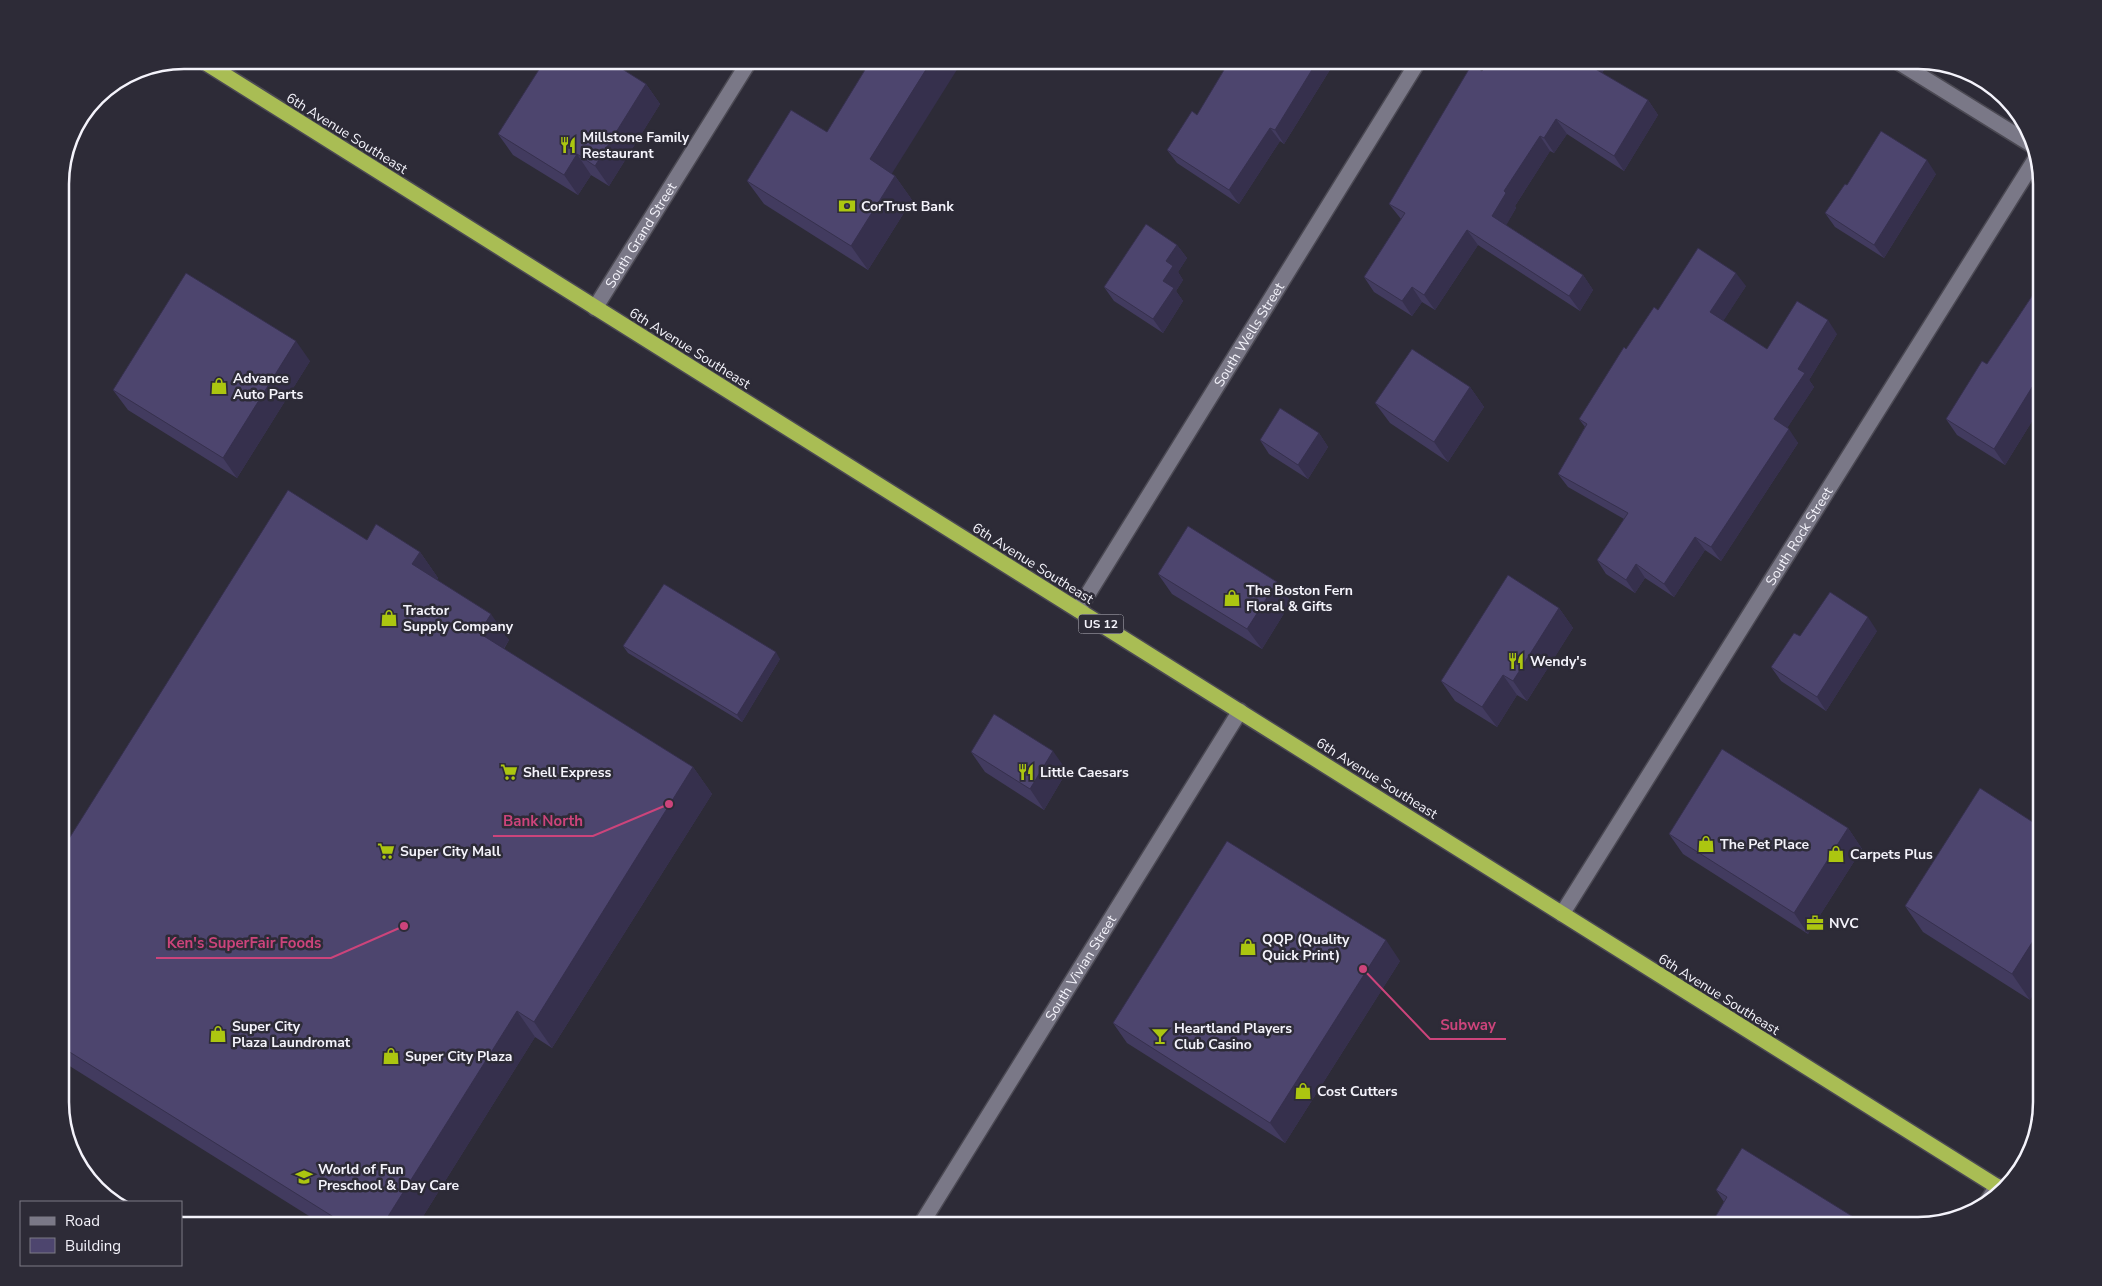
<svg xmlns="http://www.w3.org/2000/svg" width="2102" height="1286" font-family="'Nunito Sans',sans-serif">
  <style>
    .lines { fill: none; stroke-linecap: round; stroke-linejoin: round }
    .minor-casing { stroke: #4b4953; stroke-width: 18 }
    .highway-casing { stroke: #4b4953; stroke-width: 18 }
    .minor { stroke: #7a7887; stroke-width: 15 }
    .highway { stroke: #a9bd54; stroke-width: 15 }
    .wall { fill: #423b5f }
    .shaded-wall { fill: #36304d }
    .building { fill: #4d456e; stroke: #36304d }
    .labels { text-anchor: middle; stroke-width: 5; stroke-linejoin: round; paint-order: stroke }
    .shield { fill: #2d2b37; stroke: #b8b7c0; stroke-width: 1 }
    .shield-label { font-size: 12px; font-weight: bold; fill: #f4f3fb }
    .street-label { font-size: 14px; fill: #f4f3fb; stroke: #2d2b37 }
    .poi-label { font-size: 14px; font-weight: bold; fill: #f4f3fb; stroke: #2d2b37; text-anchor: start }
    .rim { fill: none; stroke: #f4f3fb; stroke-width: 2.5 }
    .leader { fill: none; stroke: #cc447b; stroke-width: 2 }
    .callout-dot { fill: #cc447b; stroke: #2d2b37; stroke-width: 2 }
    .callout-label { font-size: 15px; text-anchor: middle; font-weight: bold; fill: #cc447b; stroke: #2d2b37; stroke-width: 5; stroke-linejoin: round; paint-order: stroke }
  </style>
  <rect width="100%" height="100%" fill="#2d2b37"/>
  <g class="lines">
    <g class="minor-casing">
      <g id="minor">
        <path d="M 1895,60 L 2032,145"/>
        <path id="s1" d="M 595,308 L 750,60"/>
        <path id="s2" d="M 1078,610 L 1419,60"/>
        <path id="s3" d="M 1562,914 L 2036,158"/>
        <path d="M 1986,1204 L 1997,1186"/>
        <path id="s4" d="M 920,1226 L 1240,711"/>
      </g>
    </g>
    <g class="highway-casing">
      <path id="highway" d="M 201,60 L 2001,1189"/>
    </g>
    <use href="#minor" class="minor"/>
    <use href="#highway" class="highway"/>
  </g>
  <path class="wall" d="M 1230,60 L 1336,60 L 1284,144 L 1280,141 L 1239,204 L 1177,163 L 1167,150 L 1197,115 Z
    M 1490,60 L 1610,60 L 1602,73 L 1648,100 L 1658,115 L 1624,171 L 1567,134 L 1554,153 L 1550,151 L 1515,206 L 1516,208 L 1506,225 L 1583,275 L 1593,290 L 1580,311 L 1478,245 L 1435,310 L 1422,302 L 1412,316 L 1374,292 L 1364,277 L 1401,219 L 1389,204 Z
    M 646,84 L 660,104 L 609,186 L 591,175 L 578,195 L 513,155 L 498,134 Z
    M 892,174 L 895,176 L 912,200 L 868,270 L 764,204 L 747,181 Z
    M 1936,174 L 1884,258 L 1835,227 L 1825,213 L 1847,185 Z
    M 1177,245 L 1187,258 L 1178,272 L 1183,280 L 1176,291 L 1183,301 L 1163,333 L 1114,301 L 1104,287 Z
    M 2042,281 L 2042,405 L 2005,465 L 1957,435 L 1946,419 L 1987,364 Z
    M 1746,286 L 1723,321 L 1767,349 L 1837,334 L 1809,380 L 1814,387 L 1787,428 L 1798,443 L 1721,561 L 1705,550 L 1674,597 L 1645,578 L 1635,593 L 1606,574 L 1597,560 L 1624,519 L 1568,487 L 1558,474 L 1585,427 L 1579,419 L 1626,349 L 1658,310 Z
    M 310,361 L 237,478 L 128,410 L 113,390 Z
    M 1470,387 L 1484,407 L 1448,462 L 1390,423 L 1375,403 Z
    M 1319,433 L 1328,447 L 1308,479 L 1269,454 L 1260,440 Z
    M 367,540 L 420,552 L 438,578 L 437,580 L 509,640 L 504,649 L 693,767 L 712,794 L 552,1048 L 535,1037 L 417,1226 L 325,1226 L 60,1060 L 60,853 Z
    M 1158,574 L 1291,602 L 1262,649 L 1172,594 Z
    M 1559,608 L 1573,628 L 1527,701 L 1517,695 L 1497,727 L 1455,701 L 1441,681 Z
    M 1877,631 L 1826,711 L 1781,681 L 1771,667 L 1800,636 Z
    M 623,646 L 780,659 L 742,722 L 628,653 Z
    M 971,752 L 1067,771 L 1044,810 L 985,772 Z
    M 1980,788 L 2030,1000 L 1923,932 L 1905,906 Z
    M 1848,828 L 1862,849 L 1808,934 L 1683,854 L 1669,834 Z
    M 1400,961 L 1285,1143 L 1127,1043 L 1113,1023 Z
    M 1716,1190 L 1868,1226 L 1710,1226 L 1724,1202 Z"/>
  <path class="shaded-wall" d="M 932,60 L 963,60 L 886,183 L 870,159 Z
    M 1318,60 L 1336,60 L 1284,144 L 1275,130 Z
    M 1590,60 L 1610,60 L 1598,79 L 1587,64 Z
    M 646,84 L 660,104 L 609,186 L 595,166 Z
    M 1648,100 L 1658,115 L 1624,171 L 1614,156 Z
    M 1556,119 L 1567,134 L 1554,153 L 1544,138 Z
    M 1270,128 L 1280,141 L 1239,204 L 1229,190 Z
    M 1540,136 L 1550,151 L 1515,206 L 1516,208 L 1503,231 L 1492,216 L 1504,191 Z
    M 577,154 L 591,175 L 578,195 L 564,175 Z
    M 1927,160 L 1936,174 L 1884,258 L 1874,245 Z
    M 895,176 L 912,200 L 868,270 L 851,246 Z
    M 1467,230 L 1478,245 L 1435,310 L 1424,295 Z
    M 1177,245 L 1187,258 L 1178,272 L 1183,280 L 1176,291 L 1183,301 L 1163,333 L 1153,319 L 1163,281 L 1166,261 Z
    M 60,260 L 68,271 L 60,283 Z
    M 1736,273 L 1746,286 L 1720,326 L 1710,312 Z
    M 1583,275 L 1593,290 L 1580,311 L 1569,296 Z
    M 1412,287 L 1422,302 L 1412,316 L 1402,301 Z
    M 1828,320 L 1837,334 L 1809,380 L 1814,387 L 1784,433 L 1774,419 L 1798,369 Z
    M 296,341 L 310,361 L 237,478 L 223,458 Z
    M 2042,371 L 2042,405 L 2005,465 L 1994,449 Z
    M 1470,387 L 1484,407 L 1448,462 L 1434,442 Z
    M 1789,429 L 1798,443 L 1721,561 L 1711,547 Z
    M 1319,433 L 1328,447 L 1308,479 L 1298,465 Z
    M 1695,537 L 1705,550 L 1674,597 L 1664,584 Z
    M 420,552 L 438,578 L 431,590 L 412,564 Z
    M 1636,564 L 1645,578 L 1635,593 L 1626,580 Z
    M 1277,582 L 1291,602 L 1262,649 L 1247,629 Z
    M 1559,608 L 1573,628 L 1527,701 L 1513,681 Z
    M 491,614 L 509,640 L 497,659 L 479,633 Z
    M 1868,617 L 1877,631 L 1826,711 L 1817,697 Z
    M 776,652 L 780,659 L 742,722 L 737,715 Z
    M 1503,675 L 1517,695 L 1497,727 L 1482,707 Z
    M 1053,751 L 1067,771 L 1044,810 L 1030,789 Z
    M 693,767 L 712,794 L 552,1048 L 534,1022 Z
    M 1848,828 L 1862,849 L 1808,934 L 1794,913 Z
    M 2042,927 L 2042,981 L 2030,1000 L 2012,974 Z
    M 1386,940 L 1400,961 L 1285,1143 L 1270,1123 Z
    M 517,1011 L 535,1037 L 417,1226 L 382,1226 Z
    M 1769,1222 L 1772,1226 L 1767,1226 Z"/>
  <path class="building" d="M 545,60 L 608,60 L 646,84 L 595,166 L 577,154 L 564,175 L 498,134 Z
    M 871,60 L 932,60 L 870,159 L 895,176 L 851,246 L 747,181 L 791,110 L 827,132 Z
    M 1230,60 L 1318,60 L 1275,130 L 1270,128 L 1229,190 L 1167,150 L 1192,111 L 1197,115 Z
    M 1490,60 L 1590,60 L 1587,64 L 1648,100 L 1614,156 L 1556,119 L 1544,138 L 1540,136 L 1504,191 L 1506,193 L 1492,216 L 1583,275 L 1569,296 L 1467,230 L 1424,295 L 1412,287 L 1402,301 L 1364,277 L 1405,213 L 1389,204 L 1472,64 L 1482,71 Z
    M 1881,131 L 1927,160 L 1874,245 L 1825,213 L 1845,184 L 1847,185 Z
    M 1146,224 L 1177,245 L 1166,261 L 1173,266 L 1163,281 L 1174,288 L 1153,319 L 1104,287 Z
    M 1698,248 L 1736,273 L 1710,312 L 1767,349 L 1797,301 L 1828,320 L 1798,369 L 1805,373 L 1774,419 L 1789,429 L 1711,547 L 1695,537 L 1664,584 L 1636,564 L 1626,580 L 1597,560 L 1628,513 L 1558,474 L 1587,424 L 1579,419 L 1624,347 L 1626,349 L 1654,307 L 1658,310 Z
    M 2042,262 L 2042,268 L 2039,266 Z
    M 186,273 L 296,341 L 223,458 L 113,390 Z
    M 2042,281 L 2042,371 L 1994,449 L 1946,419 L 1982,361 L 1987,364 Z
    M 1412,349 L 1470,387 L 1434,442 L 1375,403 Z
    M 1280,408 L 1319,433 L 1298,465 L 1260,440 Z
    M 288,490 L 367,540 L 376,524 L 420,552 L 412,564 L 491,614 L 479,633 L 693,767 L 534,1022 L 517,1011 L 382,1226 L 348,1226 L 60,1046 L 60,853 Z
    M 1188,526 L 1277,582 L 1247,629 L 1158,574 Z
    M 1508,575 L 1559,608 L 1513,681 L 1503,675 L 1482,707 L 1441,681 Z
    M 664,584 L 776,652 L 737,715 L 623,646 Z
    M 1830,592 L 1868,617 L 1817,697 L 1771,667 L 1794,633 L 1800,636 Z
    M 994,714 L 1053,751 L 1030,789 L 971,752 Z
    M 1722,749 L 1848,828 L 1794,913 L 1669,834 Z
    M 1980,788 L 2042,828 L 2042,927 L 2012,974 L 1905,906 Z
    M 1227,841 L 1386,940 L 1270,1123 L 1113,1023 Z
    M 1742,1148 L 1868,1226 L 1776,1226 L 1769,1222 L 1767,1226 L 1710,1226 L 1727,1197 L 1716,1190 Z"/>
  <defs>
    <g id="restaurant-bare" transform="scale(1.35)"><path d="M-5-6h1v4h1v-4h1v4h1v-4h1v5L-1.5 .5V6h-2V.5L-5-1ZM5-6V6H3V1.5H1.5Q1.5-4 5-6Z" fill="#acc610" stroke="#2d2b37" stroke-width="2.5" paint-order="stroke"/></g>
    <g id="bank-bare" transform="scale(1.35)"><path d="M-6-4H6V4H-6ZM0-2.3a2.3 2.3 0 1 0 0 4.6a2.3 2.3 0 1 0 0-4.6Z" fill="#acc610" stroke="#2d2b37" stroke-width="2.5" paint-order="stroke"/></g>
    <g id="shop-bare" transform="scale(1.35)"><path d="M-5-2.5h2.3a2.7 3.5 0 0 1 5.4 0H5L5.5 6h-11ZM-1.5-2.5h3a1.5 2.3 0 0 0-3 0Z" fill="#acc610" stroke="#2d2b37" stroke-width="2.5" paint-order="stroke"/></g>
    <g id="supermarket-bare" transform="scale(1.35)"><path d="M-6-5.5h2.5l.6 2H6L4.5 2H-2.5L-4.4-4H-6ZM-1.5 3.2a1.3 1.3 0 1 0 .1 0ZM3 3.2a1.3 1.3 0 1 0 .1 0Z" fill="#acc610" stroke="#2d2b37" stroke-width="2.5" paint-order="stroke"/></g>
    <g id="office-bare" transform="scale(1.35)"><path d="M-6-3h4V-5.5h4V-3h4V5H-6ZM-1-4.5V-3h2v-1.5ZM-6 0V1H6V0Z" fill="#acc610" stroke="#2d2b37" stroke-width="2.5" paint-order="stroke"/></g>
    <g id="bar-bare" transform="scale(1.35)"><path d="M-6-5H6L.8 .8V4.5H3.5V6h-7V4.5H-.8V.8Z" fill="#acc610" stroke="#2d2b37" stroke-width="2.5" paint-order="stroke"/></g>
    <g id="school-bare" transform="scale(1.35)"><path d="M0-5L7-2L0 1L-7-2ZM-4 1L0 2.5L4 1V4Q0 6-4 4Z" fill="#acc610" stroke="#2d2b37" stroke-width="2.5" paint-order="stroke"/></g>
  </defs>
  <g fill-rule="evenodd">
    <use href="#restaurant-bare" x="568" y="145"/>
    <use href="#bank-bare" x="847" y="206"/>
    <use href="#shop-bare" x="219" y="386"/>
    <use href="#shop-bare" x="1232" y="598"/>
    <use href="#shop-bare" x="389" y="618"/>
    <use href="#restaurant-bare" x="1516" y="661"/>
    <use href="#supermarket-bare" x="509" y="772"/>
    <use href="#restaurant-bare" x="1026" y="772"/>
    <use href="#shop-bare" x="1706" y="844"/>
    <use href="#supermarket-bare" x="386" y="851"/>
    <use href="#shop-bare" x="1836" y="854"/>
    <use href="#office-bare" x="1815" y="923"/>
    <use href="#shop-bare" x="1248" y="947"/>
    <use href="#shop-bare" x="218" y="1034"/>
    <use href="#bar-bare" x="1160" y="1036"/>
    <use href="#shop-bare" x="391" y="1056"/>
    <use href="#shop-bare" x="1303" y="1091"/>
    <use href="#school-bare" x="304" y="1177"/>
  </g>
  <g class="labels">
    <rect class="shield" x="1078.5" y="614.5" width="45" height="19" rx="4"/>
    <g class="shield-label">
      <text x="1101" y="628">US 12</text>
    </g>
    <g class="street-label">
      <text transform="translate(347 133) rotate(32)" y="5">6th Avenue Southeast</text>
      <text dy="5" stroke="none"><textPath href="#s1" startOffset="86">South Grand Street</textPath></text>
      <text dy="5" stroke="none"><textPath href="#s2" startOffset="324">South Wells Street</textPath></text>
      <text transform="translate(690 348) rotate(32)" y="5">6th Avenue Southeast</text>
      <text dy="5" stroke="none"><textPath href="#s3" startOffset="446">South Rock Street</textPath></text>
      <text transform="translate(1033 563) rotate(32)" y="5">6th Avenue Southeast</text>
      <text transform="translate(1377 778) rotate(32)" y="5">6th Avenue Southeast</text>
      <text dy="5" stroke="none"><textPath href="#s4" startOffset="304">South Vivian Street</textPath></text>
      <text transform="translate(1719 994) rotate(32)" y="5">6th Avenue Southeast</text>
    </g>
    <g class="poi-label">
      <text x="582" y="142">Millstone Family<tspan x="582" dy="16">Restaurant</tspan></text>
      <text x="861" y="211">CorTrust Bank</text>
      <text x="233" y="383">Advance<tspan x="233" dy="16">Auto Parts</tspan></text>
      <text x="1246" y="595">The Boston Fern<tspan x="1246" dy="16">Floral &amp; Gifts</tspan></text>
      <text x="403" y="615">Tractor<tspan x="403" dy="16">Supply Company</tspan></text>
      <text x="1530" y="666">Wendy's</text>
      <text x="523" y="777">Shell Express</text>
      <text x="1040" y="777">Little Caesars</text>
      <text x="1720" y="849">The Pet Place</text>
      <text x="400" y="856">Super City Mall</text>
      <text x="1850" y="859">Carpets Plus</text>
      <text x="1829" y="928">NVC</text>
      <text x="1262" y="944">QQP (Quality<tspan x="1262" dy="16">Quick Print)</tspan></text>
      <text x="232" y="1031">Super City<tspan x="232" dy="16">Plaza Laundromat</tspan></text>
      <text x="1174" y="1033">Heartland Players<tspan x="1174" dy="16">Club Casino</tspan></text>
      <text x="405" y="1061">Super City Plaza</text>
      <text x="1317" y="1096">Cost Cutters</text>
      <text x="318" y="1174">World of Fun<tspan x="318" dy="16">Preschool &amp; Day Care</tspan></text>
    </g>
  </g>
  <path d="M0 0H2102V1286H0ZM184 69H1918A115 115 0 0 1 2033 184V1102A115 115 0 0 1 1918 1217H184A115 115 0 0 1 69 1102V184A115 115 0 0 1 184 69Z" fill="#2d2b37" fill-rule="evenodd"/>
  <path class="rim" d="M184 69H1918A115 115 0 0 1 2033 184V1102A115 115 0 0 1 1918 1217H184A115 115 0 0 1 69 1102V184A115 115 0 0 1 184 69Z"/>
  <path class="leader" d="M669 804L593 836H493M404 926L331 958H156M1363 969L1430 1039H1506"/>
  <g class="callout-dot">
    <circle cx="669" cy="804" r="5"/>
    <circle cx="404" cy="926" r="5"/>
    <circle cx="1363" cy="969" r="5"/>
  </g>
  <g class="callout-label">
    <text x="543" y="826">Bank North</text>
    <text x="244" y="948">Ken's SuperFair Foods</text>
    <text x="1468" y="1030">Subway</text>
  </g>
  <rect x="20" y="1201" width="162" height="65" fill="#2d2b37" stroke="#7d7b85"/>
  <rect x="30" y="1217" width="25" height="8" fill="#7a7887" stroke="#7d7b85"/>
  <text x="65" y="1226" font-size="15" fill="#f4f3fb">Road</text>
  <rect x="30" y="1238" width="25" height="15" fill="#4d456e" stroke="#7d7b85"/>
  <text x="65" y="1251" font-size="15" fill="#f4f3fb">Building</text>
</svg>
